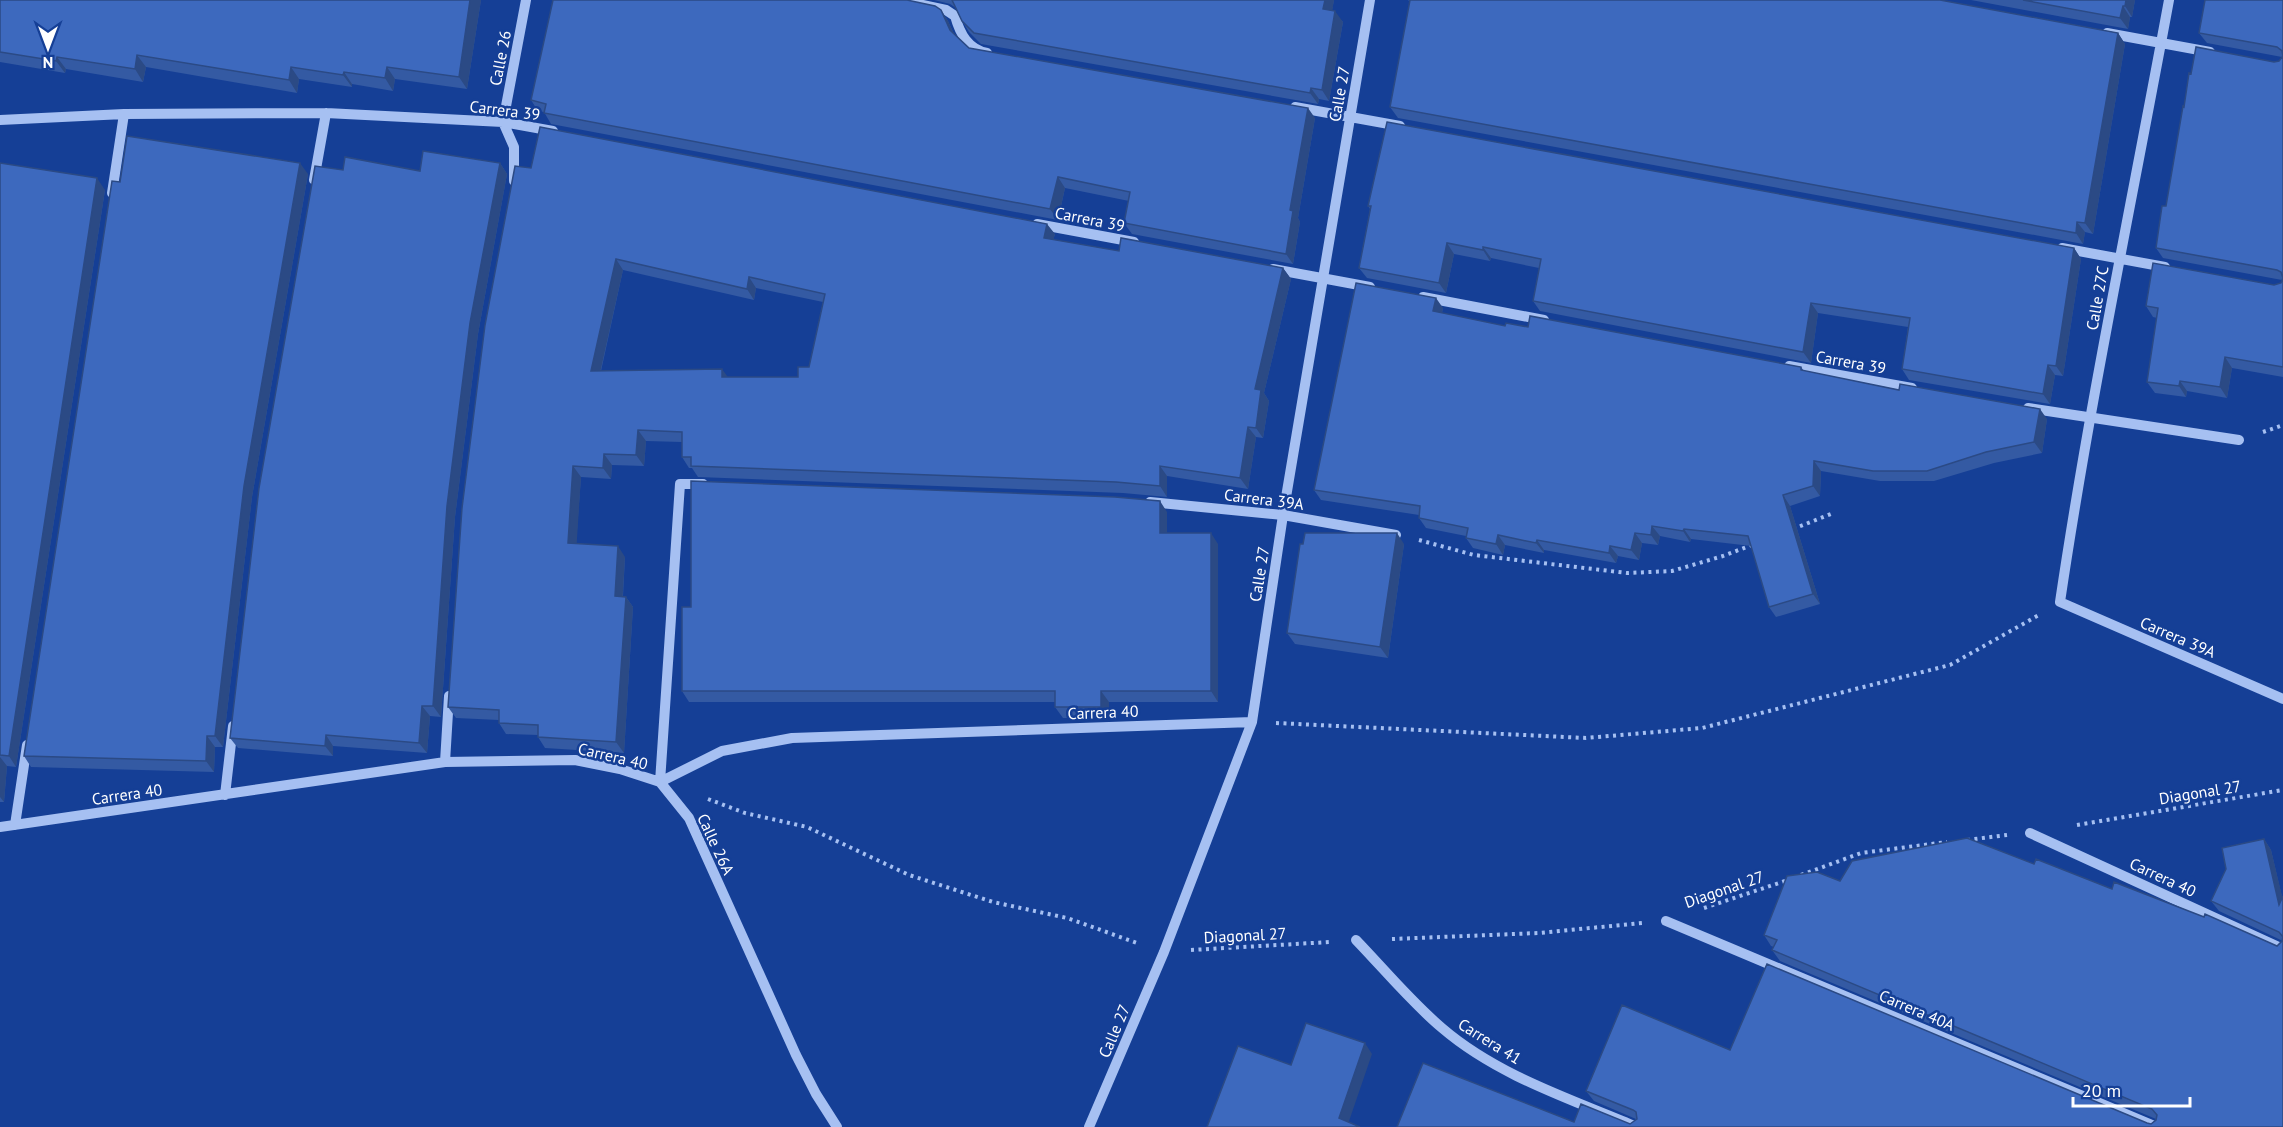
<svg xmlns="http://www.w3.org/2000/svg" width="2283" height="1127" font-family="'PT Sans',sans-serif">
  <style>
    .lines { fill: none; stroke-linecap: round; stroke-linejoin: round }
    .path { stroke: #a6c0f2; stroke-width: 4; stroke-dasharray: 3 4.5; stroke-linecap: butt }
    .minor { stroke: #a6c0f2; stroke-width: 10 }
    .wall { fill: #345aa3; fill-rule: evenodd }
    .shaded-wall { fill: #2b4a85 }
    .building { fill: #3d69be; stroke: #2b4a85; stroke-width: 1.5; fill-rule: evenodd }
    .labels { text-anchor: middle; stroke-width: 5; stroke-linejoin: round; paint-order: stroke }
    .street-label { font-size: 16px; fill: #fff; stroke: #153f96 }
  </style>
  <rect width="100%" height="100%" fill="#153f96"/>
  <g class="lines">
    <path class="path" d="M 2263,432 L 2283,425
      M 1793,529 L 1831,514
      M 1419,540 L 1474,555 L 1627,573 L 1672,571 L 1723,556 L 1752,545
      M 1276,723 L 1586,738 L 1702,728 L 1950,665 L 2039,615
      M 708,799 L 745,813 L 807,827 L 909,875 L 993,902 L 1067,918 L 1140,944
      M 2077,825 L 2283,790
      M 1967,840 L 2007,835
      M 1801,875 L 1861,853 L 1947,842
      M 1704,908 L 1788,880
      M 1392,939 L 1539,933 L 1642,923
      M 1191,950 L 1330,942"/>
    <path class="minor" d="M 900,0 L 946,10 L 955,16 C 960,34 968,49 987,53
      M 2169,0 C 2132,201 2090,400 2060,602 L 2283,699
      M 2107,33 L 2210,52
      M 1295,107 L 1400,126
      M 0,120 L 124,114 L 326,113 L 503,122 L 553,131
      M 314,180 L 326,113
      M 514,181 L 514,147 L 503,122 L 526,0
      M 112,193 L 124,114
      M 1037,224 L 1134,242
      M 2062,248 L 2165,267
      M 1273,269 L 1370,287
      M 1423,297 L 1544,320
      M 1789,366 L 1912,388
      M 2028,408 L 2239,440
      M 703,484 L 680,484 L 660,782 L 689,818 L 796,1055 L 816,1094 L 837,1127
      M 1150,502 L 1283,515 L 1396,535
      M 445,762 L 449,696
      M 225,795 L 233,726
      M 15,825 L 27,745
      M 0,827 L 445,762 L 575,760 L 620,769 L 660,782 L 722,751 L 792,738 L 1252,722
      M 2030,833 L 2283,949
      M 1666,921 L 2157,1127
      M 1356,940 C 1384,969 1411,1002 1442,1028 C 1498,1076 1571,1099 1637,1127
      M 1089,1127 L 1164,952 L 1252,722 L 1283,515 L 1370,0"/>
  </g>
  <path class="wall" d="M 0,0 L 481,0 L 467,89 L 395,79 L 393,91 L 352,84 L 352,87 L 299,79 L 297,93 L 146,67 L 143,82 L 66,69 L 65,73 L 0,62 Z
    M 934,0 L 1334,0 L 1332,10 L 1343,22 L 1329,101 L 1319,99 L 1318,104 L 981,44 L 969,32 L 962,21 L 956,8 L 950,4 Z
    M 1408,0 L 1940,0 L 2118,33 L 2125,44 L 2093,234 L 2085,232 L 2083,244 L 1398,118 L 1390,107 L 1410,2 Z
    M 1971,0 L 2135,0 L 2132,17 L 2130,17 L 2128,29 Z
    M 2283,0 L 2283,377 L 2232,368 L 2227,398 L 2187,391 L 2186,397 L 2155,393 L 2147,382 L 2157,318 L 2153,317 L 2146,306 L 2274,285 L 2281,283 L 2282,280 L 2163,258 L 2156,248 L 2166,206 L 2191,74 L 2279,61 L 2282,57 L 2207,43 L 2199,33 Z
    M 941,10 L 948,21 L 954,34 L 969,48 L 1315,118 L 1298,218 L 1300,222 L 1293,264 L 1132,234 L 1124,223 L 1129,201 L 1065,188 L 1058,220 L 551,124 L 544,112 L 538,111 L 531,100 Z
    M 0,163 L 105,190 L 16,767 L 7,766 L 4,802 L 0,802 Z
    M 500,163 L 507,174 L 478,334 L 455,517 L 441,717 L 430,716 L 427,753 L 333,746 L 333,756 L 238,748 L 230,738 L 343,170 L 420,171 Z
    M 531,168 L 1055,234 L 1053,240 L 1119,251 L 1283,268 L 1291,279 L 1264,393 L 1269,401 L 1263,438 L 1256,437 L 1248,489 L 1167,476 L 1167,497 L 1123,493 L 698,477 L 692,468 L 689,468 L 682,457 L 682,442 L 646,441 L 644,466 L 612,465 L 611,479 L 581,477 L 576,544 L 625,557 L 623,596 L 626,597 L 633,607 L 624,753 L 545,748 L 538,737 L 538,735 L 506,734 L 499,723 L 499,720 L 456,718 L 448,707 ZM 623,270 L 754,300 L 756,288 L 823,302 L 809,367 L 798,377 L 727,377 L 601,371 Z
    M 308,174 L 252,497 L 223,747 L 215,747 L 214,772 L 31,767 L 24,756 L 120,182 Z
    M 1368,206 L 2074,248 L 2081,259 L 2063,376 L 2055,375 L 2050,404 L 1909,380 L 1902,369 L 1908,327 L 1818,313 L 1811,363 L 1540,311 L 1533,301 L 1539,268 L 1491,258 L 1490,261 L 1454,254 L 1446,293 L 1367,278 L 1359,268 L 1370,209 Z
    M 1443,308 L 1442,313 L 1505,326 L 1528,327 L 1801,367 L 1804,371 L 2047,419 L 2042,453 L 1994,463 L 1934,481 L 1880,481 L 1821,471 L 1820,496 L 1790,506 L 1820,604 L 1776,617 L 1769,607 L 1751,546 L 1691,539 L 1690,542 L 1660,536 L 1658,545 L 1642,543 L 1639,560 L 1618,556 L 1616,563 L 1544,550 L 1544,553 L 1505,545 L 1503,555 L 1473,548 L 1466,538 L 1466,536 L 1426,528 L 1419,518 L 1419,515 L 1321,500 L 1314,490 Z
    M 1167,512 L 1167,533 L 1218,544 L 1218,702 L 1109,702 L 1109,718 L 1063,718 L 1055,707 L 1055,702 L 689,702 L 682,691 L 691,607 Z
    M 1404,544 L 1388,658 L 1295,644 L 1287,633 Z
    M 2264,839 L 2271,850 L 2282,897 L 2283,1127 L 1397,1127 L 1574,1122 L 1630,1124 L 1636,1119 L 1594,1101 L 1586,1091 L 1730,1050 L 2151,1124 L 2156,1119 L 1780,961 L 1772,950 L 1774,947 L 1771,946 L 1764,935 L 1840,881 L 2034,864 L 2277,946 L 2283,941 L 2219,911 L 2211,901 Z"/>
  <path class="shaded-wall" d="M 470,0 L 481,0 L 467,89 L 459,77 Z
    M 1325,0 L 1334,0 L 1331,19 L 1323,9 Z
    M 2126,0 L 2135,0 L 2132,17 L 2125,6 Z
    M 2123,6 L 2130,17 L 2128,29 L 2120,18 Z
    M 941,10 L 948,21 L 957,41 L 950,30 Z
    M 1335,11 L 1343,22 L 1329,101 L 1322,90 Z
    M 2118,33 L 2125,44 L 2093,234 L 2085,223 Z
    M 137,55 L 146,67 L 143,82 L 135,69 Z
    M 57,57 L 66,69 L 65,73 L 56,61 Z
    M 291,67 L 299,79 L 297,93 L 289,80 Z
    M 387,67 L 395,79 L 393,91 L 385,78 Z
    M 344,72 L 352,84 L 352,87 L 343,75 Z
    M 1311,88 L 1319,99 L 1318,104 L 1310,93 Z
    M 1308,108 L 1315,118 L 1298,218 L 1300,222 L 1293,264 L 1286,254 L 1290,210 Z
    M 300,163 L 308,174 L 252,497 L 223,747 L 215,736 L 244,486 Z
    M 500,163 L 507,174 L 478,334 L 455,517 L 441,717 L 433,706 L 447,506 L 470,323 Z
    M 1058,177 L 1065,188 L 1058,220 L 1050,209 Z
    M 97,178 L 105,190 L 16,767 L 9,756 Z
    M 2077,222 L 2085,232 L 2083,244 L 2076,233 Z
    M 1047,224 L 1055,234 L 1051,249 L 1044,238 Z
    M 1447,243 L 1454,254 L 1446,293 L 1439,283 Z
    M 1483,247 L 1491,258 L 1490,261 L 1483,250 Z
    M 2074,248 L 2081,259 L 2063,376 L 2056,366 Z
    M 616,259 L 623,270 L 598,382 L 591,371 Z
    M 1283,268 L 1291,279 L 1264,393 L 1269,401 L 1263,438 L 1256,428 L 1255,389 Z
    M 749,277 L 756,288 L 754,300 L 747,289 Z
    M 1436,298 L 1443,308 L 1440,322 L 1433,311 Z
    M 1811,303 L 1818,313 L 1811,363 L 1803,352 Z
    M 2225,357 L 2232,368 L 2227,398 L 2220,387 Z
    M 2048,365 L 2055,375 L 2050,404 L 2043,394 Z
    M 722,369 L 730,380 L 722,377 Z
    M 2180,381 L 2187,391 L 2186,397 L 2179,386 Z
    M 2040,409 L 2047,419 L 2042,453 L 2034,442 Z
    M 1248,427 L 1256,437 L 1248,489 L 1240,478 Z
    M 638,430 L 646,441 L 644,466 L 636,455 Z
    M 604,454 L 612,465 L 611,479 L 603,468 Z
    M 1814,461 L 1821,471 L 1820,496 L 1813,486 Z
    M 573,466 L 581,477 L 576,554 L 568,543 Z
    M 1160,466 L 1167,476 L 1167,497 L 1160,486 Z
    M 1783,495 L 1790,506 L 1820,604 L 1813,594 Z
    M 1160,501 L 1167,512 L 1167,544 L 1160,533 Z
    M 1652,526 L 1660,536 L 1658,545 L 1651,535 Z
    M 1684,529 L 1691,539 L 1690,542 L 1683,531 Z
    M 1211,533 L 1218,544 L 1218,702 L 1211,691 Z
    M 1397,533 L 1404,544 L 1388,658 L 1380,647 Z
    M 1635,533 L 1642,543 L 1639,560 L 1631,550 Z
    M 1498,535 L 1505,545 L 1503,555 L 1496,544 Z
    M 1537,540 L 1544,550 L 1544,553 L 1536,543 Z
    M 618,546 L 625,557 L 622,607 L 615,596 Z
    M 1610,546 L 1618,556 L 1616,563 L 1609,553 Z
    M 626,597 L 633,607 L 624,753 L 616,742 Z
    M 1101,691 L 1109,702 L 1109,718 L 1101,707 Z
    M 422,706 L 430,716 L 427,753 L 419,743 Z
    M 326,735 L 333,746 L 333,756 L 325,746 Z
    M 207,736 L 215,747 L 214,772 L 206,761 Z
    M 0,757 L 7,766 L 4,802 L 0,797 Z
    M 2264,839 L 2271,850 L 2283,900 L 2279,905 Z
    M 1365,1043 L 1372,1054 L 1347,1127 L 1339,1118 Z"/>
  <path class="building" d="M 0,0 L 470,0 L 459,77 L 387,67 L 385,78 L 344,72 L 343,75 L 291,67 L 289,80 L 137,55 L 135,69 L 57,57 L 56,61 L 0,52 Z
    M 553,0 L 907,0 L 935,6 L 941,10 L 950,30 L 969,48 L 1308,108 L 1290,210 L 1293,211 L 1286,254 L 1124,223 L 1130,192 L 1058,177 L 1050,209 L 544,113 L 546,104 L 531,100 Z
    M 952,0 L 1325,0 L 1323,9 L 1335,11 L 1322,90 L 1311,88 L 1310,93 L 974,33 L 962,21 Z
    M 1410,0 L 1940,0 L 2118,33 L 2085,223 L 2077,222 L 2076,233 L 1390,107 Z
    M 2023,0 L 2126,0 L 2125,6 L 2123,6 L 2120,18 Z
    M 2205,0 L 2283,0 L 2283,367 L 2225,357 L 2220,387 L 2180,381 L 2179,386 L 2147,382 L 2158,308 L 2146,306 L 2153,263 L 2274,285 L 2281,283 L 2283,278 L 2281,272 L 2277,270 L 2156,248 L 2162,206 L 2166,206 L 2183,106 L 2184,107 L 2189,73 L 2191,74 L 2196,47 L 2274,62 L 2279,61 L 2283,56 L 2282,51 L 2277,47 L 2199,33 Z
    M 1387,122 L 2074,248 L 2056,366 L 2048,365 L 2043,394 L 1902,369 L 1910,318 L 1811,303 L 1803,352 L 1533,301 L 1541,259 L 1483,247 L 1483,250 L 1447,243 L 1439,283 L 1359,268 L 1371,206 L 1368,206 Z
    M 540,127 L 1047,224 L 1044,238 L 1119,251 L 1121,238 L 1283,268 L 1255,389 L 1261,390 L 1256,428 L 1248,427 L 1240,478 L 1160,466 L 1160,486 L 1116,482 L 691,466 L 691,457 L 682,457 L 682,432 L 638,430 L 636,455 L 604,454 L 603,468 L 573,466 L 568,543 L 618,546 L 615,596 L 626,597 L 616,742 L 538,737 L 538,725 L 499,723 L 499,710 L 448,707 L 462,508 L 485,325 L 515,166 L 531,168 ZM 616,259 L 747,289 L 749,277 L 825,294 L 809,367 L 798,367 L 798,377 L 722,377 L 722,369 L 591,371 Z
    M 127,136 L 300,163 L 244,486 L 215,736 L 207,736 L 206,761 L 24,756 L 112,181 L 120,182 Z
    M 423,151 L 500,163 L 470,323 L 447,506 L 433,706 L 422,706 L 419,743 L 326,735 L 325,746 L 230,738 L 259,488 L 315,166 L 343,170 L 345,157 L 420,171 Z
    M 0,163 L 97,178 L 9,756 L 0,755 Z
    M 1356,283 L 1436,298 L 1433,311 L 1505,326 L 1506,323 L 1528,327 L 1530,316 L 1801,367 L 1801,370 L 1899,390 L 1900,384 L 2040,409 L 2034,442 L 1986,452 L 1927,471 L 1873,471 L 1814,461 L 1813,486 L 1783,495 L 1813,594 L 1769,607 L 1748,536 L 1684,529 L 1683,531 L 1652,526 L 1651,535 L 1635,533 L 1631,550 L 1610,546 L 1609,553 L 1537,540 L 1536,543 L 1498,535 L 1496,544 L 1466,538 L 1468,528 L 1419,518 L 1420,506 L 1314,490 Z
    M 691,481 L 1115,497 L 1160,501 L 1160,533 L 1211,533 L 1211,691 L 1101,691 L 1101,707 L 1055,707 L 1055,691 L 682,691 L 682,607 L 691,607 Z
    M 1305,533 L 1397,533 L 1380,647 L 1287,633 L 1300,544 L 1303,544 Z
    M 1967,838 L 2034,864 L 2036,859 L 2112,889 L 2114,882 L 2204,917 L 2205,914 L 2277,946 L 2282,941 L 2283,937 L 2279,932 L 2211,901 L 2226,869 L 2222,848 L 2264,839 L 2279,905 L 2283,896 L 2283,1127 L 1397,1127 L 1423,1063 L 1574,1122 L 1581,1104 L 1630,1124 L 1637,1119 L 1636,1112 L 1633,1110 L 1586,1091 L 1622,1005 L 1730,1050 L 1767,964 L 2147,1123 L 2151,1124 L 2156,1120 L 2157,1115 L 2152,1109 L 1772,950 L 1777,940 L 1764,935 L 1787,876 L 1817,872 L 1840,881 L 1852,861 Z
    M 1306,1023 L 1365,1043 L 1339,1118 L 1360,1127 L 1207,1127 L 1238,1046 L 1291,1065 Z"/>
  <g class="labels">
    <g class="street-label">
      <text transform="translate(500 58) rotate(-79)" y="6">Calle 26</text>
      <text transform="translate(1339 94) rotate(-80)" y="6">Calle 27</text>
      <text transform="translate(505 110) rotate(7)" y="6">Carrera 39</text>
      <text transform="translate(1090 219) rotate(11)" y="6">Carrera 39</text>
      <text transform="translate(2097 298) rotate(-80)" y="6">Calle 27C</text>
      <text transform="translate(1851 362) rotate(10)" y="6">Carrera 39</text>
      <text transform="translate(1264 499) rotate(7)" y="6">Carrera 39A</text>
      <text transform="translate(1259 574) rotate(-81)" y="6">Calle 27</text>
      <text transform="translate(2178 637) rotate(23)" y="6">Carrera 39A</text>
      <text transform="translate(1103 712) rotate(-2)" y="6">Carrera 40</text>
      <text transform="translate(613 756) rotate(13)" y="6">Carrera 40</text>
      <text transform="translate(2200 792) rotate(-9)" y="6">Diagonal 27</text>
      <text transform="translate(127 794) rotate(-8)" y="6">Carrera 40</text>
      <text transform="translate(716 844) rotate(65)" y="6">Calle 26A</text>
      <text transform="translate(2163 877) rotate(25)" y="6">Carrera 40</text>
      <text transform="translate(1724 889) rotate(-19)" y="6">Diagonal 27</text>
      <text transform="translate(1245 935) rotate(-3)" y="6">Diagonal 27</text>
      <text transform="translate(1917 1010) rotate(23)" y="6">Carrera 40A</text>
      <text transform="translate(1114 1031) rotate(-67)" y="6">Calle 27</text>
      <text transform="translate(1490 1041) rotate(32)" y="6">Carrera 41</text>
    </g>
  </g>
  <g transform="translate(48 48) rotate(180)" stroke="#153f96" stroke-width="4.5" paint-order="stroke">
  <path d="M0-4.5L10 22L0 15L-10 22Z" fill="#ffffff"/>
  <text y="-9" font-size="16" font-weight="bold" text-anchor="middle" fill="#ffffff">N</text>
  </g>
  <path d="M2073 1097v9h117v-9" fill="none" stroke="#ffffff" stroke-width="3"/>
  <text x="2082" y="1097" font-size="18" fill="#ffffff" stroke="#153f96" stroke-width="4.5" paint-order="stroke">20 m</text>
</svg>
